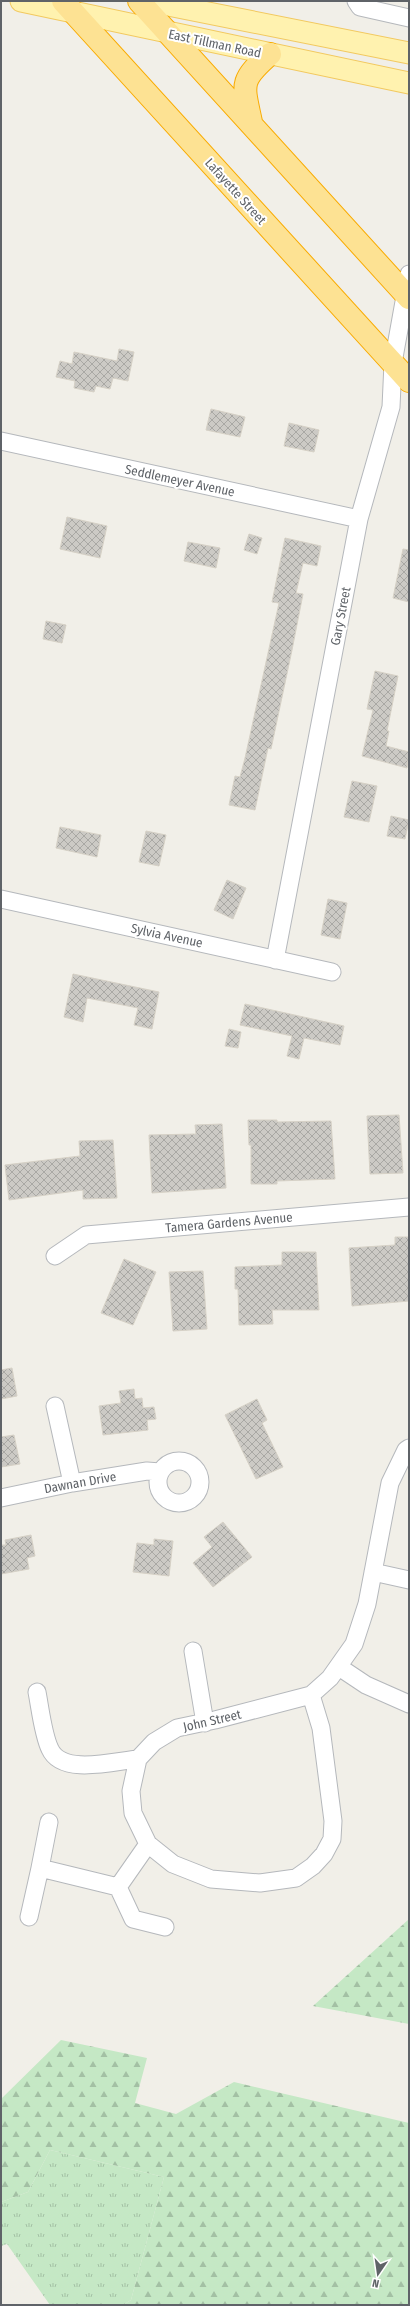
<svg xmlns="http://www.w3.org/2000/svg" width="410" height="2306" font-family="'Fira Sans Condensed',sans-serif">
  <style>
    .grass { fill: url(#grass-tufts) }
    .forest { fill: url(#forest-firs) }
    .building { fill: url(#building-cross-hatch); stroke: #d6d1c6 }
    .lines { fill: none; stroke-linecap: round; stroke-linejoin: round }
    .minor-casing { stroke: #b5b8bc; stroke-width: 19 }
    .major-casing { stroke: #f2c960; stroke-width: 23 }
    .highway-casing { stroke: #f9ab00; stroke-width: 24 }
    .minor { stroke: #fff; stroke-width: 17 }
    .major { stroke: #fff2af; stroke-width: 21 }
    .highway { stroke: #fde293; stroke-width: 22 }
    .labels { text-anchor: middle; stroke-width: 4; stroke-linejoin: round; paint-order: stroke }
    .street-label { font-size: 13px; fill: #5f6368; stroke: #fff }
  </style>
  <defs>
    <pattern id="grass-tufts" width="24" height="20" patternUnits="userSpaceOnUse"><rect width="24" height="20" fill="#c5e8c5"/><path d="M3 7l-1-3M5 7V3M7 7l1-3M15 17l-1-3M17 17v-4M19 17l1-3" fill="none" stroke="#a3c0a4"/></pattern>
    <pattern id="forest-firs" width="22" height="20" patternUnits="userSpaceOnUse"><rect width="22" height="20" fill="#c5e8c5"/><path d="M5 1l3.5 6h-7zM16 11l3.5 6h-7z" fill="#a3c0a4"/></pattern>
    <pattern id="building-cross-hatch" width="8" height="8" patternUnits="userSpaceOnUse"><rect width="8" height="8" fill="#cccac5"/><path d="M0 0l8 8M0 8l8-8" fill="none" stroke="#a9a8a4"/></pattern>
  </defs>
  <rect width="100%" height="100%" fill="#f1efe8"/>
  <path class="grass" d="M 50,2150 L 164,2177 L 131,2300 L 123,2305 L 50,2305 L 7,2244 L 1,2246 L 1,2202 L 28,2192 Z"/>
  <path class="forest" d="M 409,1919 L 409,2024 L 313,2006 Z
    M 61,2040 L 147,2058 L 135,2103 L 176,2114 L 234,2082 L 409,2123 L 409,2305 L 123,2305 L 131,2300 L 164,2177 L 50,2150 L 28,2192 L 1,2202 L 1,2099 Z"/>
  <path class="building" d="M 119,349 L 134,352 L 128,381 L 113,378 L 110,389 L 96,386 L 94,392 L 74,388 L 75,381 L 56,377 L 60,361 L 72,364 L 74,352 L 117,361 Z
    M 211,409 L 245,417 L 240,437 L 206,430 Z
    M 289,423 L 319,430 L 314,452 L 284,446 Z
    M 67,517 L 107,526 L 100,558 L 60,549 Z
    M 249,534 L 262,538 L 257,554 L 244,550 Z
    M 285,538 L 321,546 L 317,566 L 303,563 L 296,593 L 303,594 L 292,650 L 271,749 L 268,748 L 255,810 L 229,805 L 235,776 L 240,777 L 245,758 L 279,603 L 272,602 Z
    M 188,542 L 220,548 L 216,568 L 184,561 Z
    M 403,549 L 409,550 L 409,602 L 393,598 Z
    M 46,621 L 66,625 L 62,643 L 43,639 Z
    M 375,671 L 398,676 L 387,731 L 389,731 L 386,746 L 409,752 L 407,768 L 362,756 L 373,710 L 367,709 Z
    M 352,781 L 377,786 L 369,822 L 344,817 Z
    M 391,816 L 409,820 L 405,839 L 387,836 Z
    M 60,827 L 101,835 L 97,857 L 56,848 Z
    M 146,831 L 166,835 L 159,866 L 139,862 Z
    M 227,880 L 246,888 L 233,919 L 214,910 Z
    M 328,899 L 347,903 L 340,939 L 321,935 Z
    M 73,974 L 159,992 L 152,1029 L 134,1025 L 138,1008 L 87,998 L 83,1022 L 64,1017 Z
    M 245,1004 L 344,1026 L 340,1045 L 304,1038 L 299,1059 L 287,1056 L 292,1036 L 240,1025 Z
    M 229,1029 L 241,1032 L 238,1048 L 225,1046 Z
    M 399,1115 L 403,1173 L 370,1174 L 367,1116 Z
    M 248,1120 L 277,1120 L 277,1122 L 331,1121 L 335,1179 L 277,1181 L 277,1184 L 251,1184 L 251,1145 L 249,1145 Z
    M 222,1124 L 226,1188 L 152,1193 L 149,1135 L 196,1134 L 195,1125 Z
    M 113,1140 L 117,1198 L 83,1199 L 83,1190 L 9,1200 L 5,1165 L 80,1156 L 79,1141 Z
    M 395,1237 L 409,1237 L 409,1301 L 352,1306 L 349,1248 L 395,1245 Z
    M 282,1252 L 316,1252 L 319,1310 L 272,1310 L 273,1324 L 239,1325 L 238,1289 L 235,1289 L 235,1267 L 282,1265 Z
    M 124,1259 L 156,1272 L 133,1325 L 101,1313 Z
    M 203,1271 L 207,1329 L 173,1331 L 169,1272 Z
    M 12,1368 L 17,1396 L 1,1399 L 1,1370 Z
    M 134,1389 L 135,1399 L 142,1398 L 143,1408 L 154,1407 L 156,1419 L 147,1420 L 148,1430 L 103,1435 L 99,1406 L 121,1403 L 119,1391 Z
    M 257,1399 L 267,1420 L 262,1423 L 283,1467 L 256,1479 L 225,1415 Z
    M 14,1435 L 20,1464 L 1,1467 L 1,1437 Z
    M 223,1522 L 252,1557 L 213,1587 L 193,1563 L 212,1547 L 204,1537 Z
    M 31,1535 L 35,1556 L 27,1558 L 29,1569 L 1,1574 L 1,1545 L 6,1545 L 5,1540 Z
    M 154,1539 L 173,1541 L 169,1576 L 133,1572 L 137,1543 L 154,1545 Z"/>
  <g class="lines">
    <g class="minor-casing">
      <path id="minor" d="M 356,1 L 360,7 L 409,18
        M 1,441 L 359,519
        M 1,899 L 332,972
        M 275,960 L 359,519 L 391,407 L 393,363 L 409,274
        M 55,1256 L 86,1235 L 409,1207
        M 55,1406 L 72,1483
        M158 1482a21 21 0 1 1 42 0a21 21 0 1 1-42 0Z
        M 1,1498 L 72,1483 L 147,1471 L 160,1472
        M 373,1572 L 409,1580
        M 193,1651 L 205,1723
        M 339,1667 L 366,1685 L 409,1704
        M 37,1692 C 40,1707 43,1735 50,1749 C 62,1776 115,1761 138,1759
        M 311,1695 L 321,1728 L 333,1821 L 332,1839 L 324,1854 L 313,1866 L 296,1878 L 260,1883 L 211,1879 L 173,1864 L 148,1844 L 133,1813 L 131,1791 L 138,1759 L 154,1742 L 177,1728 L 215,1720 L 311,1695 L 330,1678 L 354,1644 L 367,1604 L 390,1483 L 406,1450 L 409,1448
        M 40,1868 L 49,1822
        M 118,1887 L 133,1919 L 165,1927
        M 29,1917 L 40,1868 L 118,1887 L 148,1844"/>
    </g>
    <g class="major-casing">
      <path id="major" d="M 21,1 L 409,83
        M 148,1 L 409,53"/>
    </g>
    <g class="highway-casing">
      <path id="highway" d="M 63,1 L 409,381
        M 139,1 L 409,298
        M 251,122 C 243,84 239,81 270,54"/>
    </g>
    <use href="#minor" class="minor"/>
    <use href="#major" class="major"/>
    <use href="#highway" class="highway"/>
  </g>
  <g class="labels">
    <g class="street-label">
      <text transform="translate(215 43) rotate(12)" y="5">East Tillman Road</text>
      <text transform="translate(236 191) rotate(48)" y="5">Lafayette Street</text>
      <text transform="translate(180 480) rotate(12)" y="5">Seddlemeyer Avenue</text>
      <text transform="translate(340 616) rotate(-79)" y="5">Gary Street</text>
      <text transform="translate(167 935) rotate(12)" y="5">Sylvia Avenue</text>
      <text transform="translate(229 1222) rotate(-5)" y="5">Tamera Gardens Avenue</text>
      <text transform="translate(80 1482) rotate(-10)" y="5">Dawnan Drive</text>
      <text transform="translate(212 1720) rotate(-13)" y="5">John Street</text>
    </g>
  </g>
  <rect width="410" height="2306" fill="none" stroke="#5f6368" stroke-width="4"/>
  <g transform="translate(378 2274) rotate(193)" stroke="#ffffff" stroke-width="3" paint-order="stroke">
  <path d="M0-3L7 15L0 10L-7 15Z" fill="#5f6368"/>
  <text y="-6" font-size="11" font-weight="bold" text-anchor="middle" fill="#5f6368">N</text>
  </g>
</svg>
